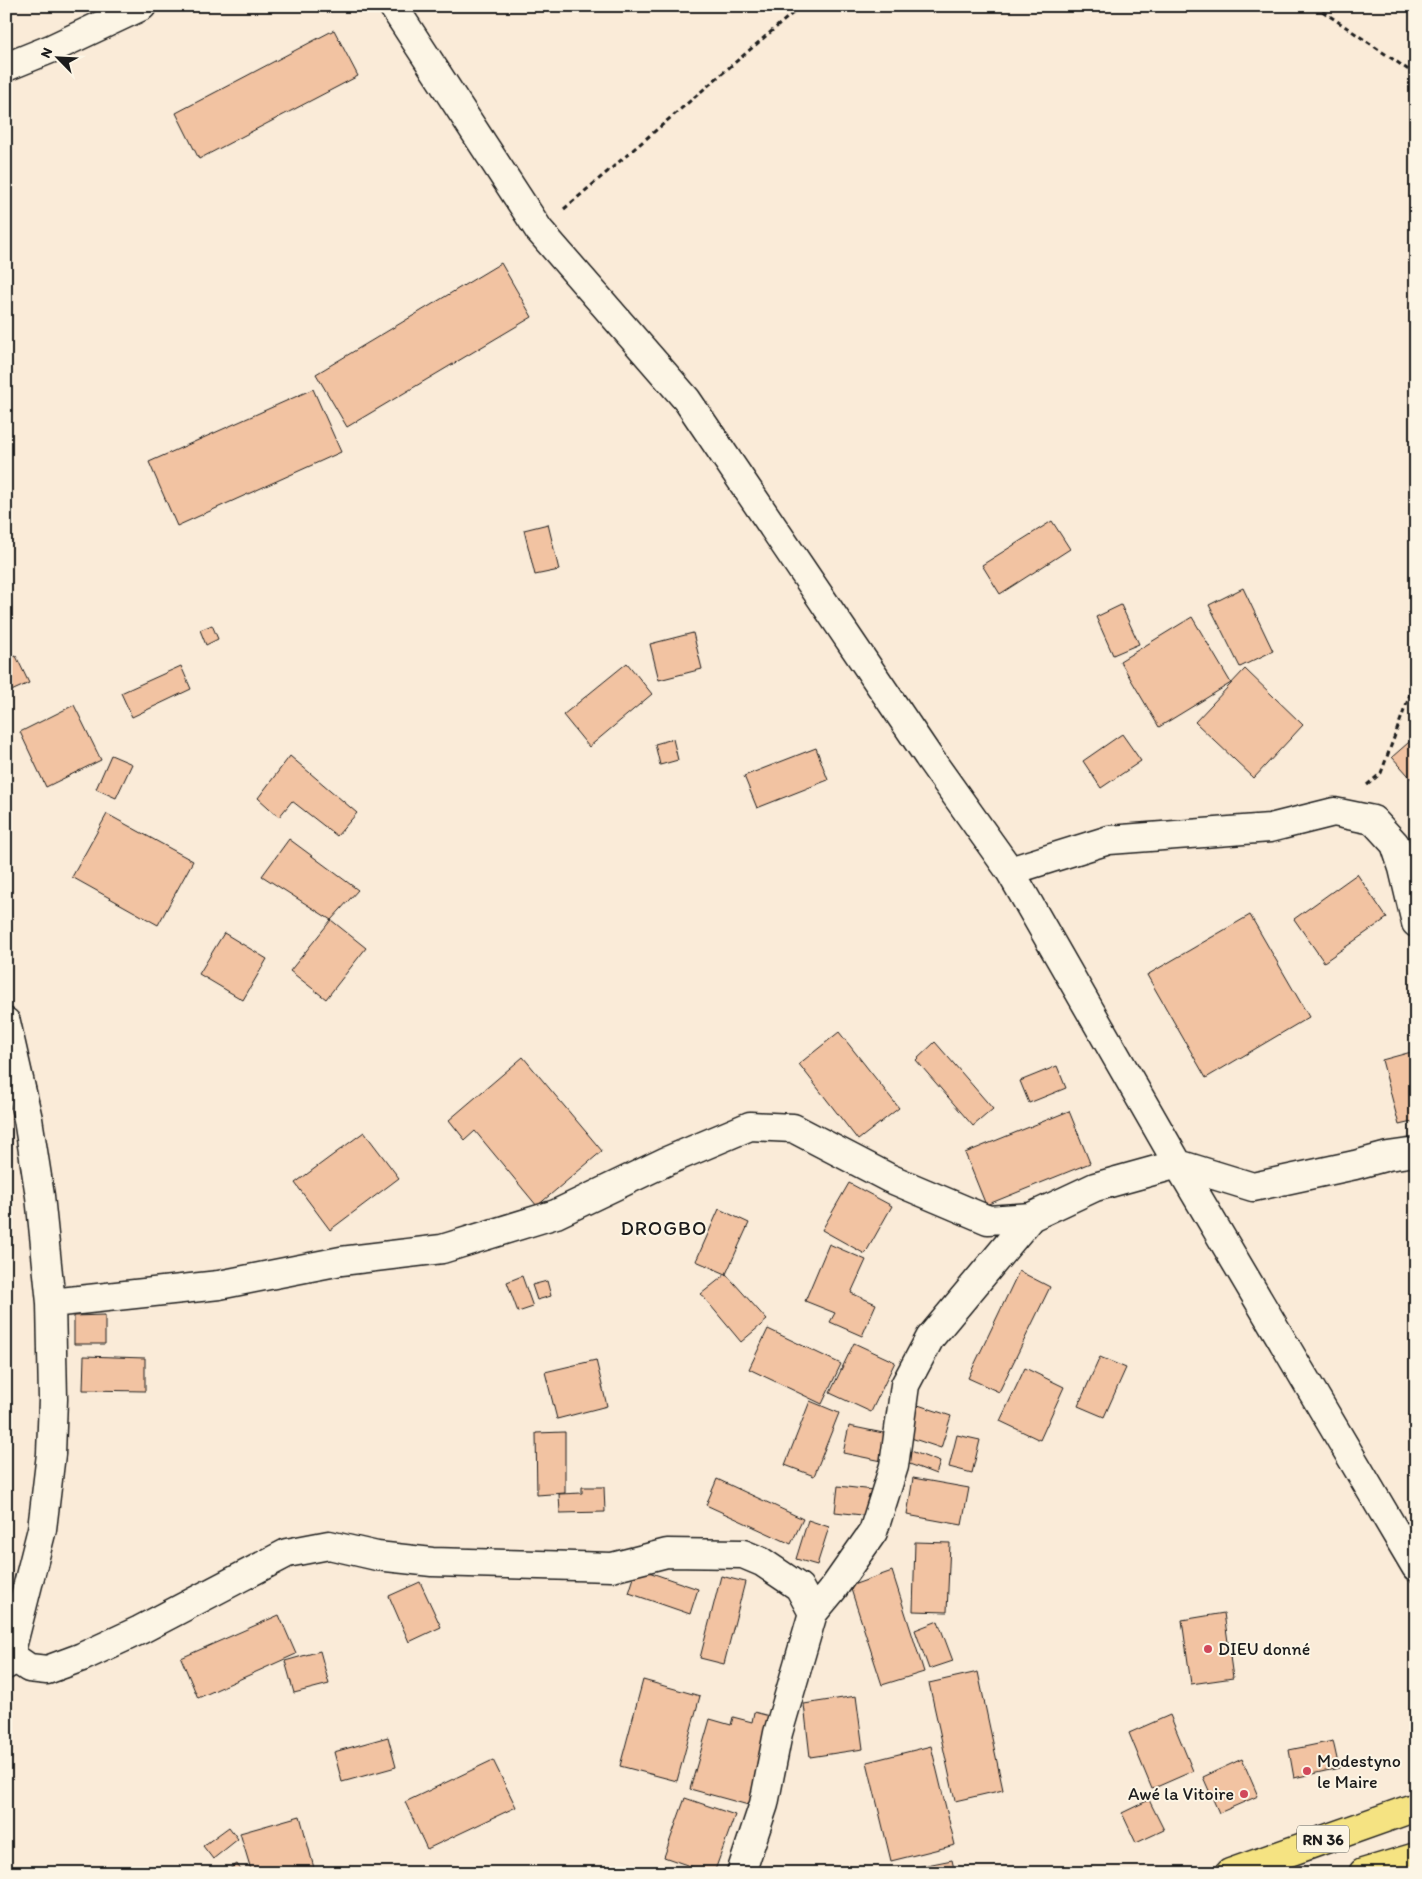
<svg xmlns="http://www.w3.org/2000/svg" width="1422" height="1879" font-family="Itim,sans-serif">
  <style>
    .building { fill: #f2c3a2; stroke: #1c1c1c }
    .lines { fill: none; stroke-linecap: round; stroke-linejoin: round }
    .minor-casing { stroke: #1c1c1c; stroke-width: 31 }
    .major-casing { stroke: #1c1c1c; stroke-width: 31 }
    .path { stroke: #1c1c1c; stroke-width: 3; stroke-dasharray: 5 4; stroke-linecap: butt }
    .minor { stroke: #fcf5e5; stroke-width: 28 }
    .major { stroke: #f5e382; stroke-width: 28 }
    .poi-dot { fill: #d1495b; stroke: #fcf5e5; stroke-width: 2 }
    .labels { text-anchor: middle; stroke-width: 4; stroke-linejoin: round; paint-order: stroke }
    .shield { fill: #fcf5e5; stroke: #5f5d58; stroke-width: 1 }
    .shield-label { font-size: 16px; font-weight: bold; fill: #1c1c1c }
    .poi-label { font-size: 18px; fill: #1c1c1c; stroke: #fcf5e5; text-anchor: start }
    .quarter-label { font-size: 20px; letter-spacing: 1px; fill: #1c1c1c; stroke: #fcf5e5 }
  </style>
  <rect width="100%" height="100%" fill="#faebd8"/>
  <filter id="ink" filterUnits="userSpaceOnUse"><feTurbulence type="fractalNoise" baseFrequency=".02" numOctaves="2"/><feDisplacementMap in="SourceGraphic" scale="10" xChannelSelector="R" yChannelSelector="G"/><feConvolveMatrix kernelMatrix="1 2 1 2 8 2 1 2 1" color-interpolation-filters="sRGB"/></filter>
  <g filter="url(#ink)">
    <path class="building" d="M 334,30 L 358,76 L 199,159 L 176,113 Z
      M 501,263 L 532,317 L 347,427 L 316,374 Z
      M 313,389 L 341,452 L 177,526 L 149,462 Z
      M 1052,521 L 1070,549 L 1000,594 L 982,565 Z
      M 548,524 L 559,570 L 535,575 L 524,530 Z
      M 1243,588 L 1273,651 L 1240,667 L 1209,605 Z
      M 1121,605 L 1139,644 L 1113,655 L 1096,617 Z
      M 1192,617 L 1231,683 L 1159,727 L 1120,661 Z
      M 212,625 L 218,639 L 206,645 L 200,630 Z
      M 693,633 L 702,669 L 659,680 L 650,644 Z
      M 16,656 L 29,683 L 7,693 L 6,660 Z
      M 627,663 L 652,694 L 589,747 L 563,715 Z
      M 181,666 L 191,689 L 132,717 L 121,693 Z
      M 1245,669 L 1303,725 L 1254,778 L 1195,722 Z
      M 74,705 L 101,760 L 46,787 L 20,732 Z
      M 1122,734 L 1141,761 L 1101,788 L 1083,761 Z
      M 1416,736 L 1416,784 L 1392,757 Z
      M 673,739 L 678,760 L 660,765 L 655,744 Z
      M 816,748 L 828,780 L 757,808 L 744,776 Z
      M 111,755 L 132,764 L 116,798 L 96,789 Z
      M 290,756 L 357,813 L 337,836 L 292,801 L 279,817 L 258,798 Z
      M 107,814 L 193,861 L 158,925 L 72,877 Z
      M 289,839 L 358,890 L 331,920 L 262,876 Z
      M 1357,874 L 1387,918 L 1324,962 L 1294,919 Z
      M 1250,915 L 1309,1017 L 1206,1078 L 1147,975 Z
      M 331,920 L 366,948 L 326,999 L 290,971 Z
      M 224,933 L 267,959 L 243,1000 L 199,974 Z
      M 839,1032 L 899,1108 L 858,1140 L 799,1064 Z
      M 935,1042 L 993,1109 L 973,1126 L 916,1060 Z
      M 1415,1051 L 1416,1121 L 1399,1125 L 1382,1060 Z
      M 523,1057 L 602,1151 L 537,1206 L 475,1131 L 465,1140 L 449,1120 Z
      M 1057,1066 L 1066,1088 L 1029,1103 L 1020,1081 Z
      M 1069,1111 L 1090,1163 L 986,1205 L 965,1153 Z
      M 364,1132 L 399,1178 L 330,1230 L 295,1183 Z
      M 849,1183 L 892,1206 L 865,1254 L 822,1230 Z
      M 719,1209 L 749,1223 L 726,1274 L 696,1261 Z
      M 829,1244 L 866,1260 L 851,1293 L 876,1304 L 862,1336 L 830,1322 L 835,1313 L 805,1301 Z
      M 1019,1271 L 1050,1287 L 999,1392 L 968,1378 Z
      M 726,1274 L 767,1320 L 741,1342 L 701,1294 Z
      M 522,1276 L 533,1307 L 518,1312 L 507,1282 Z
      M 547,1281 L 551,1296 L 537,1300 L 532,1285 Z
      M 105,1315 L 105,1344 L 74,1344 L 74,1316 Z
      M 768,1329 L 841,1364 L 822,1404 L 749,1369 Z
      M 854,1343 L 895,1362 L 871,1412 L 830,1393 Z
      M 84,1356 L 145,1358 L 145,1391 L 83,1390 Z
      M 1100,1357 L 1126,1368 L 1104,1417 L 1078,1406 Z
      M 596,1360 L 607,1406 L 557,1419 L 545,1372 Z
      M 1025,1368 L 1064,1387 L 1040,1440 L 1000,1421 Z
      M 810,1401 L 839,1413 L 814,1476 L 785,1465 Z
      M 918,1405 L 951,1416 L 941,1448 L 908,1437 Z
      M 849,1426 L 893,1435 L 887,1462 L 843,1453 Z
      M 565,1432 L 565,1493 L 537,1495 L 536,1433 Z
      M 957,1435 L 980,1440 L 972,1473 L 949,1467 Z
      M 911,1451 L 940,1462 L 936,1474 L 907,1463 Z
      M 913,1478 L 969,1488 L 962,1525 L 907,1515 Z
      M 717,1479 L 803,1519 L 791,1544 L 706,1505 Z
      M 838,1486 L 873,1490 L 871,1516 L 835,1512 Z
      M 582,1487 L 604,1487 L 605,1512 L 560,1513 L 559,1494 L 582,1493 Z
      M 808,1520 L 829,1527 L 817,1565 L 796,1559 Z
      M 915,1542 L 950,1543 L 947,1612 L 913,1611 Z
      M 637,1568 L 698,1589 L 690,1614 L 629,1593 Z
      M 892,1571 L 924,1672 L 882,1685 L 850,1586 Z
      M 721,1576 L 745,1582 L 724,1664 L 700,1658 Z
      M 420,1582 L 441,1627 L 409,1642 L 389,1596 Z
      M 1224,1613 L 1233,1678 L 1191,1684 L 1182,1620 Z
      M 279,1615 L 296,1654 L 198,1698 L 181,1658 Z
      M 938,1621 L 953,1661 L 929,1669 L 915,1630 Z
      M 320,1651 L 329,1684 L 294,1693 L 285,1661 Z
      M 978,1672 L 1003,1790 L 955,1801 L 929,1683 Z
      M 643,1680 L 700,1696 L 677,1781 L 620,1766 Z
      M 856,1696 L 863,1749 L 810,1757 L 804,1704 Z
      M 754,1712 L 777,1718 L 752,1806 L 690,1789 L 710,1719 L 731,1725 L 733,1717 L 752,1722 Z
      M 1170,1715 L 1193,1771 L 1152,1789 L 1129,1733 Z
      M 388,1737 L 396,1767 L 342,1782 L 334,1752 Z
      M 1333,1741 L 1339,1768 L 1294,1778 L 1289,1750 Z
      M 931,1746 L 955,1845 L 891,1861 L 867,1762 Z
      M 1242,1759 L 1258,1796 L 1219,1813 L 1203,1777 Z
      M 493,1760 L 516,1807 L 427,1849 L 405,1802 Z
      M 685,1798 L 735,1815 L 714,1873 L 710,1873 L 664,1857 Z
      M 1149,1800 L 1164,1830 L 1136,1843 L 1122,1813 Z
      M 300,1816 L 314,1868 L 297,1873 L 252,1873 L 240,1833 Z
      M 229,1827 L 238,1839 L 213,1859 L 203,1846 Z
      M 952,1860 L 955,1873 L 897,1873 L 897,1871 Z
      M 237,1864 L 243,1873 L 223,1873 Z"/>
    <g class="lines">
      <g class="minor-casing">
        <path id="minor" d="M 393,6 L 539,230 L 687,400 L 928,756 L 1010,871 L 1178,1164 L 1416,1567
          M 6,67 L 53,48 L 142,6
          M 1010,871 L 1109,840 L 1270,828 L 1334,812 L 1373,820 L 1395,844 L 1403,868 L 1416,923
          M 6,1022 L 28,1119 L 40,1196 L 51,1303 L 53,1399 L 51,1454 L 42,1529 L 10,1655 L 6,1665
          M 51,1303 L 219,1285 L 341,1261 L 442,1249 L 556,1214 L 667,1161 L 750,1126 L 793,1128 L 889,1178 L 988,1220 L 1031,1217 L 1095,1187 L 1178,1164 L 1253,1187 L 1355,1165 L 1388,1156 L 1416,1152
          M 813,1613 L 833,1589 L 873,1532 L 894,1466 L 905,1385 L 930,1338 L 1031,1217
          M 10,1655 L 29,1668 L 47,1670 L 82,1657 L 140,1630 L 287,1553 L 329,1545 L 377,1556 L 432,1562 L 612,1567 L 667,1553 L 743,1554 L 762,1562 L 799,1587 L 813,1613 L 778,1733 L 764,1804 L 741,1873"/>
      </g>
      <g class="major-casing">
        <path id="major" d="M 1230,1873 L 1416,1807
          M 1363,1873 L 1416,1857"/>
      </g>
      <path class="path" d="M 1315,6 L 1416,75
        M 564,209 L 801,6
        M 1367,785 L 1381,773 L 1416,678"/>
      <use href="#minor" class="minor"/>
      <use href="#major" class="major"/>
    </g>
  </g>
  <g class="poi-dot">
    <circle cx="1208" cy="1649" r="5"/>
    <circle cx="1307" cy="1771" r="5"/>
    <circle cx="1244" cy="1794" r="5"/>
  </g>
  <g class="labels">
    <rect class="shield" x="1297" y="1825.5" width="52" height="27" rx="4"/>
    <g class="shield-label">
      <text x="1323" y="1845">RN 36</text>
    </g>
    <g class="poi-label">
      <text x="1218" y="1655">DIEU donné</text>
      <text x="1317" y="1767">Modestyno<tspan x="1317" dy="21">le Maire</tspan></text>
      <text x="1234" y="1800" text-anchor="end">Awé la Vitoire</text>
    </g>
    <g class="quarter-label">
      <text x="664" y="1235">DROGBO</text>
    </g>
  </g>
  <rect width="1422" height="1879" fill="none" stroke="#fcf5e5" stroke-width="25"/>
  <rect x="12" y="12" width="1397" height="1854" fill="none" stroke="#1c1c1c" stroke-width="2" filter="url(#ink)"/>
  <g transform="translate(58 58) rotate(294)" stroke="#fcf5e5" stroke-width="4" paint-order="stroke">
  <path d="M0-4L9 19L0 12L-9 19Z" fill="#1c1c1c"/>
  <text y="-8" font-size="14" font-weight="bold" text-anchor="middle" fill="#1c1c1c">N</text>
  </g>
</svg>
